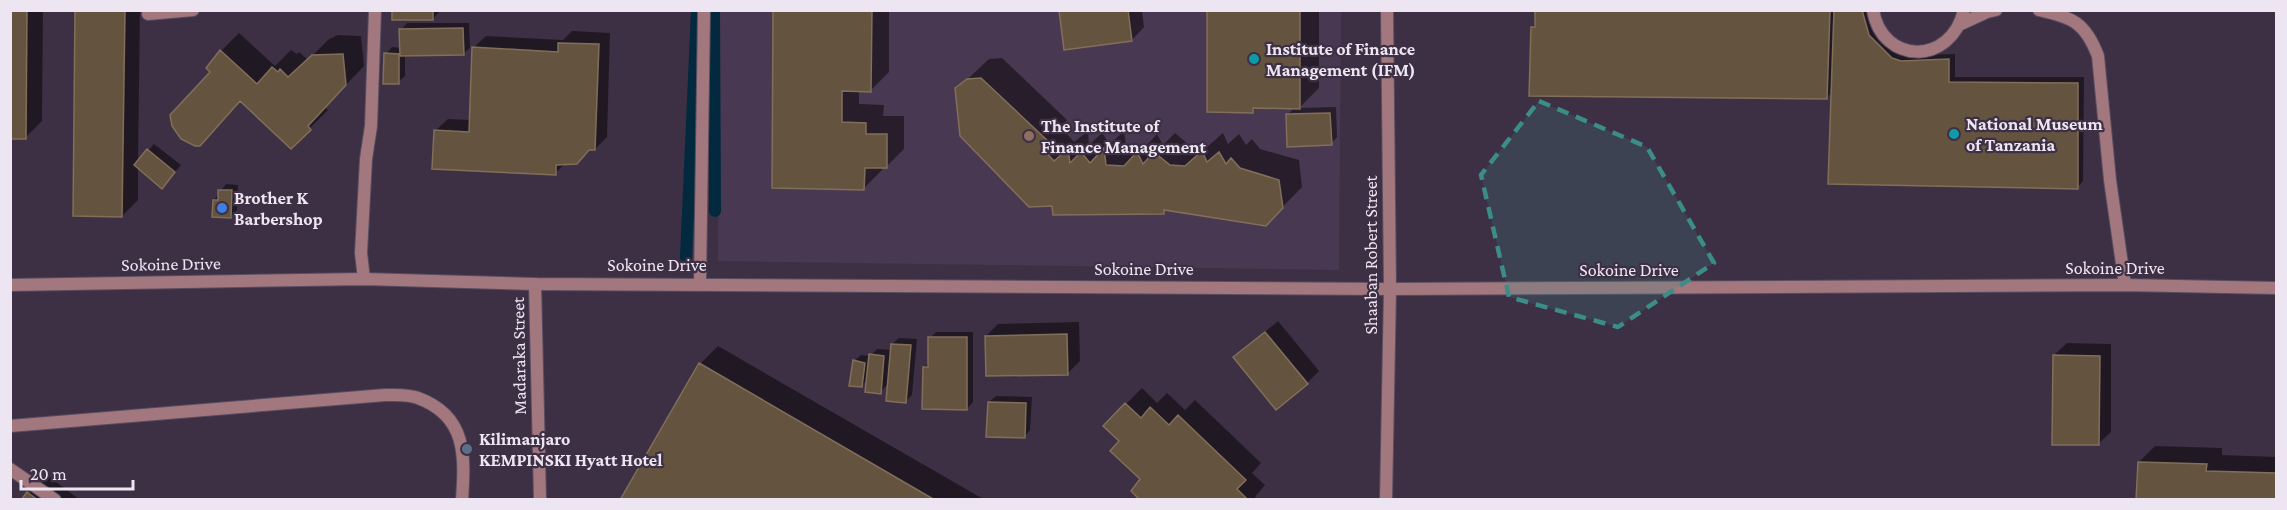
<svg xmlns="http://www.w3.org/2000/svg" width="2287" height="510" font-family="'Crimson Pro',serif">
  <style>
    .built { fill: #493851 }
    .shadow { fill: #0007 }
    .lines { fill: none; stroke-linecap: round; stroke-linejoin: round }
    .stream { stroke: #03293f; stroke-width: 12 }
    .building { fill: #64533e; stroke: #816f5a; stroke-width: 1.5 }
    .service-casing { stroke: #594d60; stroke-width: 14 }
    .minor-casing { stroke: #594d60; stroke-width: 14 }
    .tertiary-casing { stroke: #594d60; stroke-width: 14 }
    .service { stroke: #a2787e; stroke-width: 12 }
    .minor { stroke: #a2787e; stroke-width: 12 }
    .tertiary { stroke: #a2787e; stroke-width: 12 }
    .marked { fill: #3c8c88; fill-opacity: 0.2; stroke: #3c8c88; stroke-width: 4.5; stroke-dasharray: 12 8; stroke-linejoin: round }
    .culture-dot { fill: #0f9aa8; stroke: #3d3044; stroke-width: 2 }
    .education-dot { fill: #8d6e63; stroke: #3d3044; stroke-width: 2 }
    .shop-dot { fill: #3f7fe0; stroke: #3d3044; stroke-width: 2 }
    .service-dot { fill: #5c6f8a; stroke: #3d3044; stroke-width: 2 }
    .labels { text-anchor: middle; stroke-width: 4.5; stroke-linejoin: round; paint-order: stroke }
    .poi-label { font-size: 18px; font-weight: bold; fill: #eee5f2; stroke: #3d3044; text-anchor: start }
    .street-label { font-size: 18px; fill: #eee5f2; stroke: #3d3044 }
  </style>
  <rect width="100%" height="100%" fill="#3d3044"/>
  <path class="built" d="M 720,11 L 1341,11 L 1339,270 L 718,261 Z"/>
  <path class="shadow" d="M 10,10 L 43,10 L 42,121 L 26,137 Z
    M 76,10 L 140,10 L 138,162 L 154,144 L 181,165 L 168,180 L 138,166 L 138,200 L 122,216 Z
    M 393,10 L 439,10 L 439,12 L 433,19 Z
    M 775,10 L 889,10 L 889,72 L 871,90 L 859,90 L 859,104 L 884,105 L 883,116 L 904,116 L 904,149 L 886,167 L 882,167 L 882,170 L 864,188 Z
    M 1060,10 L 1142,10 L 1144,27 L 1132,40 Z
    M 1209,10 L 1319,10 L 1319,88 L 1299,108 L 1336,107 L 1337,137 L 1331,144 L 1287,115 L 1294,108 L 1257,107 L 1252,112 Z
    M 1537,10 L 1870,10 L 1908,55 L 1955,54 L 1955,77 L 2084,77 L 2083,181 L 2077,188 L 1832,92 L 1827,97 L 1532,27 L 1536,23 Z
    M 407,23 L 469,23 L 470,48 L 463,54 L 405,54 L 405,76 L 398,82 L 386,54 L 392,47 L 401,48 L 401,30 Z
    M 572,31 L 610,33 L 607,137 L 595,149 L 590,149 L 566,163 L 555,173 L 435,131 L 448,119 L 471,120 L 473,48 L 486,36 L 563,40 Z
    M 239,33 L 275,66 L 291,50 L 297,54 L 299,52 L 308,60 L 329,39 L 338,35 L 361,36 L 364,66 L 325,107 L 328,110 L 291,147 L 212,71 L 221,51 Z
    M 1002,58 L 1067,120 L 1061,127 L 1074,142 L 1088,131 L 1089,145 L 1102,133 L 1110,144 L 1124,131 L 1126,146 L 1145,147 L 1157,134 L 1163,145 L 1175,133 L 1190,146 L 1207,147 L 1223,133 L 1228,144 L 1239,134 L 1246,145 L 1252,139 L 1260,149 L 1299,160 L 1302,187 L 1266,224 L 1167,209 L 1164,212 L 1054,204 L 957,89 L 989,59 Z
    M 226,184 L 238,185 L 237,210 L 231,216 L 214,200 Z
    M 1278,321 L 1319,371 L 1307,383 L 1235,357 Z
    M 1079,322 L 1080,361 L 1068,373 L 986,336 L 998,324 Z
    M 936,332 L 973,332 L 973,402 L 967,409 L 924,367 L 930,362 L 930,338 Z
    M 899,338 L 917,339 L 912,395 L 906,401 L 889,383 L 880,392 L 868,379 L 861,386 L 854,361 L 861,355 L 870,356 L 877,349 L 892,350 L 892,344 Z
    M 2067,343 L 2111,344 L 2111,432 L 2098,444 L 2054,355 Z
    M 718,346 L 985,500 L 622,500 L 700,364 Z
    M 1142,388 L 1157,403 L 1167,393 L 1185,410 L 1195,400 L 1261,463 L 1252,473 L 1265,485 L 1255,497 L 1258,500 L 1142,500 L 1142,479 L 1121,441 L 1126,404 Z
    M 996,396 L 1032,397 L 1030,430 L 1024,437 L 989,402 Z
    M 2155,446 L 2222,448 L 2222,455 L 2276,457 L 2276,500 L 2138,500 L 2139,462 Z
    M 46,474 L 80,500 L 23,500 Z"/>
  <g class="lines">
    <path class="stream" d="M 714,10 L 715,211
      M 686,257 L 697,10"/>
  </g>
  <path class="building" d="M 10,10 L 27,10 L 26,139 L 10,139 Z
    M 75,10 L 125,10 L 122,217 L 73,216 Z
    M 392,10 L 433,10 L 433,20 L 392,20 Z
    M 773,10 L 872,10 L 871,92 L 842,91 L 842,122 L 866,123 L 866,134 L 887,134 L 887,168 L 865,168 L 864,190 L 772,188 Z
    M 1059,10 L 1128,10 L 1132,41 L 1064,50 Z
    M 1207,10 L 1300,10 L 1300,109 L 1253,108 L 1253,113 L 1207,112 Z
    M 1535,10 L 1830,11 L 1827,99 L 1529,96 L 1531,27 L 1535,27 Z
    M 1834,10 L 1862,10 L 1869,35 L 1892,58 L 1901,61 L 1949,59 L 1949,82 L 2078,83 L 2078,189 L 1828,184 Z
    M 463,28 L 464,55 L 400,56 L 399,29 Z
    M 558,43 L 599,44 L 595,150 L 589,150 L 577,164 L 556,165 L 556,175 L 432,169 L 434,130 L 469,132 L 472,47 L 558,52 Z
    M 220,50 L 257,84 L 272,67 L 278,72 L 280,69 L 288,77 L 312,55 L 343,54 L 346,85 L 308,126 L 311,130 L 291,149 L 240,101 L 200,146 L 195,146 L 181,139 L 172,126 L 170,115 L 210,72 L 206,68 Z
    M 384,53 L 399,54 L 399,84 L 383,84 Z
    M 981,78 L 1048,141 L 1042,148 L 1054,161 L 1068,149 L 1070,163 L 1081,152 L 1090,163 L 1104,148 L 1106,165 L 1124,166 L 1137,152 L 1143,164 L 1154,152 L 1170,165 L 1185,166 L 1202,151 L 1207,162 L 1219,152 L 1226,164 L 1231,158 L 1240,168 L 1279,180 L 1283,208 L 1266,226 L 1164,210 L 1164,214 L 1053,215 L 1052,206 L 1029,207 L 960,136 L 955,88 L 967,79 Z
    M 1330,113 L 1332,145 L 1287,147 L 1286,114 Z
    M 147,149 L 175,172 L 162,189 L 134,165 Z
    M 218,190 L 232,190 L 231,218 L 212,217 L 213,200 L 218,200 Z
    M 1265,332 L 1308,384 L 1276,410 L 1233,357 Z
    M 1067,334 L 1068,375 L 986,376 L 985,336 Z
    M 928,337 L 967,337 L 967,410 L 922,409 L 923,367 L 928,367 Z
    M 891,344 L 911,345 L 906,403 L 886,401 Z
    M 869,354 L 884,356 L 881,394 L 865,392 Z
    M 2053,355 L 2100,356 L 2099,445 L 2052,445 Z
    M 853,360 L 865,363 L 862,387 L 849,386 Z
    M 699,363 L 935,500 L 620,500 Z
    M 988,402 L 1026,403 L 1025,438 L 986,437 Z
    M 1125,403 L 1141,418 L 1150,407 L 1169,425 L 1178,415 L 1246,480 L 1237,489 L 1248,500 L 1140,500 L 1131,491 L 1140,479 L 1110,451 L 1119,441 L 1103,426 Z
    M 2138,462 L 2207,464 L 2206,471 L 2276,473 L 2276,500 L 2136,500 Z
    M 27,492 L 38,500 L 21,500 Z"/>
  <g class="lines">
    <g class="service-casing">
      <path id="service" d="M 1387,10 L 1390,289
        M 1873,10 C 1882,65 1951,66 1964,10
        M 2039,10 C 2073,18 2085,22 2098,56 L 2110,180 L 2125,285
        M 1961,24 L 1987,12 L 1996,10
        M 535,284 L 540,500
        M 10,426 L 385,395 C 395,395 409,394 418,398 C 467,416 465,456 462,500
        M 10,469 L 55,500"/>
    </g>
    <g class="minor-casing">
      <path id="minor" d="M 148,14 L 193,10
        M 364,279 L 361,253 L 366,159 L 371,126 L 375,10
        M 700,283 L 704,10
        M 1386,500 L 1390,289"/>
    </g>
    <g class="tertiary-casing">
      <path id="tertiary" d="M 10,285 L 364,279 L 535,284 L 1390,289 L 2125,285 L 2276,288"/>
    </g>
    <use href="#service" class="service"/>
    <use href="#minor" class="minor"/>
    <use href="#tertiary" class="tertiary"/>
  </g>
  <path class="marked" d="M 1539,101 L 1647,147 L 1714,263 L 1618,327 L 1509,297 L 1481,175 Z"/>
  <g class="culture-dot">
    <circle cx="1254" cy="59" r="6"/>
    <circle cx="1954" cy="134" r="6"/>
  </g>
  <circle class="education-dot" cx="1029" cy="136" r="6"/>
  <circle class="shop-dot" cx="222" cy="208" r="6"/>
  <circle class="service-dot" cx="467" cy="449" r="6"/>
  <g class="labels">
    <g class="poi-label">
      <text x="1266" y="55">Institute of Finance<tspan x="1266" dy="21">Management (IFM)</tspan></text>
      <text x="1966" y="130">National Museum<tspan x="1966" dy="21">of Tanzania</tspan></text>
      <text x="1041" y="132">The Institute of<tspan x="1041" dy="21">Finance Management</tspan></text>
      <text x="234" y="204">Brother K<tspan x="234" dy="21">Barbershop</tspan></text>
      <text x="479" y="445">Kilimanjaro<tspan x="479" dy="21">KEMPINSKI Hyatt Hotel</tspan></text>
    </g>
    <g class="street-label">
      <text transform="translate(1371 255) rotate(-90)" y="6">Shaaban Robert Street</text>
      <text transform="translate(171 264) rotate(-1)" y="6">Sokoine Drive</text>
      <text x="657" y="271">Sokoine Drive</text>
      <text x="2115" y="274">Sokoine Drive</text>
      <text x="1144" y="275">Sokoine Drive</text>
      <text x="1629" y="276">Sokoine Drive</text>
      <text transform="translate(519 356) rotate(-91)" y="6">Madaraka Street</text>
    </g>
  </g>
  <rect width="2287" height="510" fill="none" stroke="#eee5f2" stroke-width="24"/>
  <path d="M21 480v9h112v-9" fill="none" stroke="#eee5f2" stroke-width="3"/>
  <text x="30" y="480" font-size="18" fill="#eee5f2" stroke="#3d3044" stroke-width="4.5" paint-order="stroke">20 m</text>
</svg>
